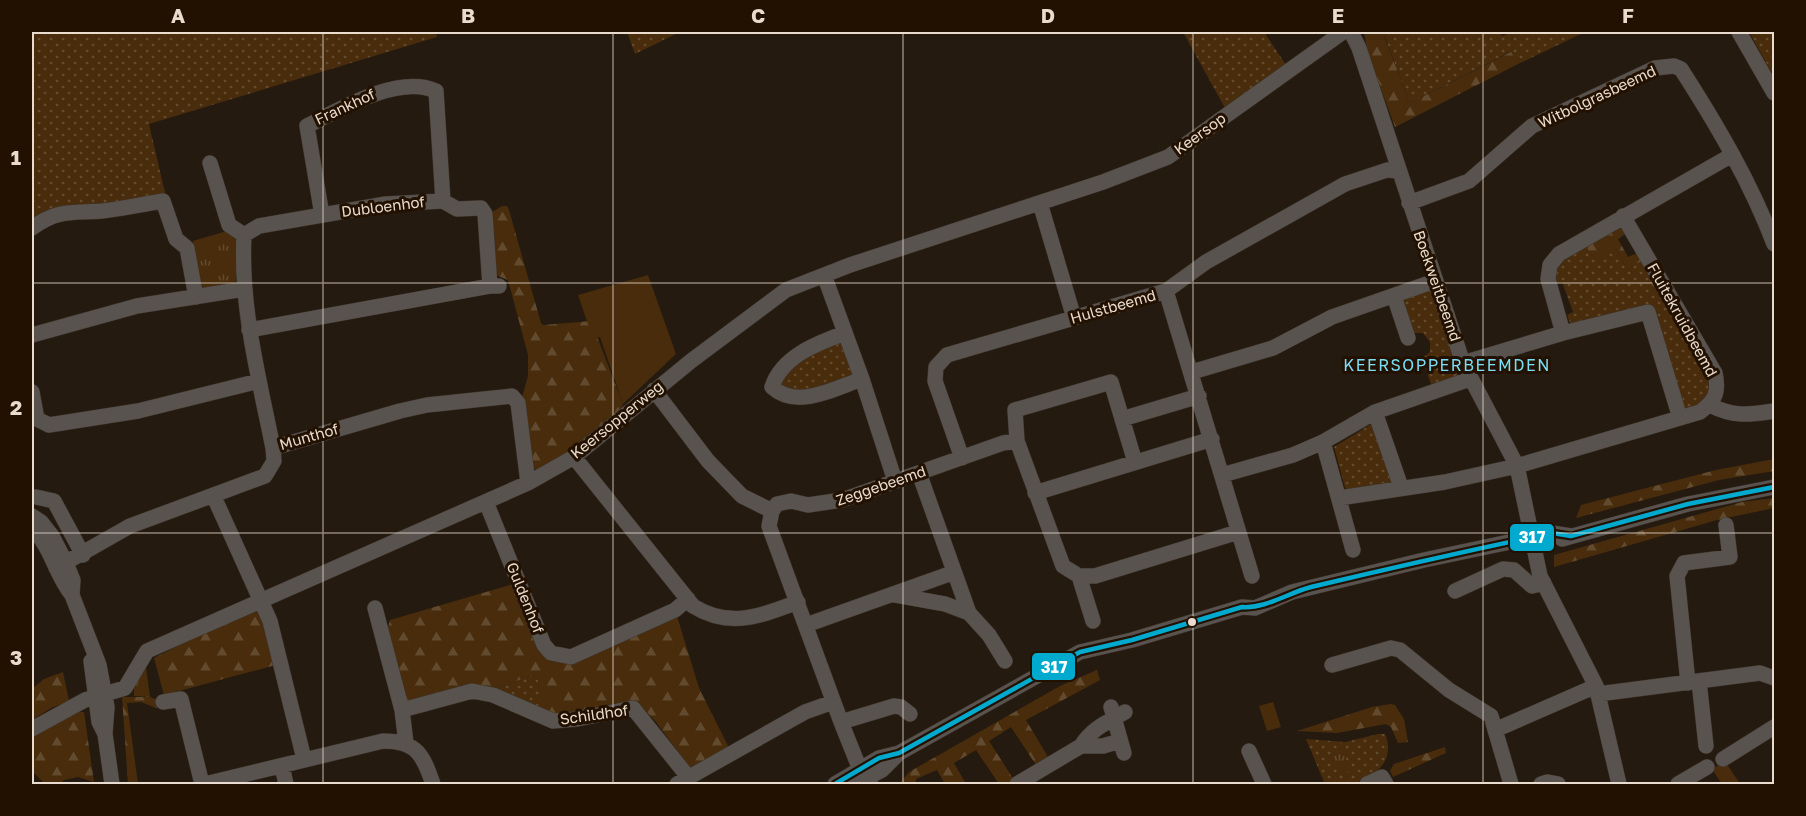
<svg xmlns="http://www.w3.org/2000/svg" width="1806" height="816" font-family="'Golos Text',sans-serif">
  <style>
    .grass { fill: url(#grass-dots) }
    .forest { fill: url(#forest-firs) }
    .park { fill: url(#park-tufts) }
    .pitch { fill: #482c0c }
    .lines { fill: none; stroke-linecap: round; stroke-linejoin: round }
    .minor-casing { stroke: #3f352c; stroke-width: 16 }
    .minor { stroke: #58534f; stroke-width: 15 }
    .bus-1-casing { stroke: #231100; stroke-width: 9 }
    .bus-1 { stroke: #00a9ce; stroke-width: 4.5 }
    .grid { fill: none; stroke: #e9dccf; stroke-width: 1.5; stroke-opacity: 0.55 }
    .bus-dot { fill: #e9dccf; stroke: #231100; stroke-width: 2 }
    .labels { text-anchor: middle; stroke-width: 6; stroke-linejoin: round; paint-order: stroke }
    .street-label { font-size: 15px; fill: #e9dccf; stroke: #231100 }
    .neighbourhood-label { font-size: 16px; letter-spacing: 1.5px; fill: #7adff6; stroke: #231100 }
    .line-badge { stroke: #231100; stroke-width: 2 }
    .badge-label { font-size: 16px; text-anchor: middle; font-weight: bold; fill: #fff }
    .neatline { fill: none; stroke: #e9dccf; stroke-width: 2 }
    .grid-label { font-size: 20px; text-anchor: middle; font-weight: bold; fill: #e9dccf }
  </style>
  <defs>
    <pattern id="grass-dots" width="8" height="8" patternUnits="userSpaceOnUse" patternTransform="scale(1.5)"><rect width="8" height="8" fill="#482c0c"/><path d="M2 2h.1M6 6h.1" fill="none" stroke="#624a2e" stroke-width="1.8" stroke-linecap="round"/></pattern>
    <pattern id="forest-firs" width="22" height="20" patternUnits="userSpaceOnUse" patternTransform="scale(1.5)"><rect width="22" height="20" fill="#482c0c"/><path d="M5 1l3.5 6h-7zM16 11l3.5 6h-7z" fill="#624a2e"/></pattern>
    <pattern id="park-tufts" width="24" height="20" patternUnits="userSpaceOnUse" patternTransform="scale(1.5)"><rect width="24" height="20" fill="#482c0c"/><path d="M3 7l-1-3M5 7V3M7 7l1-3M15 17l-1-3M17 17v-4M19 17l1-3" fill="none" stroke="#624a2e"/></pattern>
  </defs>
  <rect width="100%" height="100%" fill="#251a0f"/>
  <path class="grass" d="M 32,32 L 436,32 L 437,37 L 149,124 L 166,197 L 32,223 Z
    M 627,32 L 680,32 L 635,54 Z
    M 1183,32 L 1264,32 L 1286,65 L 1225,108 Z
    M 1390,32 L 1499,32 L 1502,36 L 1514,32 L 1585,32 L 1518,64 L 1510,52 L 1410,103 L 1384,35 Z
    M 1749,32 L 1774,32 L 1774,77 Z
    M 1586,246 L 1615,248 L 1627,269 L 1642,261 L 1708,375 L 1709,395 L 1698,408 L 1683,411 L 1654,312 L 1572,328 L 1567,315 L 1573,312 L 1562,282 L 1554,284 C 1556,259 1566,258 1586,246 Z
    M 1430,290 L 1434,291 L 1461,371 L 1454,379 L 1432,387 L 1422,358 L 1430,352 L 1430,342 L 1423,333 L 1412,333 L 1403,300 Z
    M 841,340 L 855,373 L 810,393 L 783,389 L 780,379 C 798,362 818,350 841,340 Z
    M 1373,423 L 1392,475 L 1391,482 L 1388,485 L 1348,491 L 1345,488 L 1334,447 Z
    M 532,675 L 538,679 L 542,708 L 540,712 L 498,693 L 499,688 Z
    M 1378,734 L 1385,734 C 1396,760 1376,777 1352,784 C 1342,787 1329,784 1319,784 L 1324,782 L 1306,739 L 1345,742 Z"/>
  <path class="forest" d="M 1364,32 L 1390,32 L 1384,36 L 1410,103 L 1511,52 L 1518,64 L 1395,127 L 1368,54 Z
    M 502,206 L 507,206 L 509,210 L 541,323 L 543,325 L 591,321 L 623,404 L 621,409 L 560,460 L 536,470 L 532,466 L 521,401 L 528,376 L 528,355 L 508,280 L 496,275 L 491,213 Z
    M 1620,228 L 1627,233 L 1618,239 L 1628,257 L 1637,253 L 1642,261 L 1627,269 L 1615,248 L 1594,260 L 1586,246 Z
    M 1774,459 L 1774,471 L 1719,480 L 1576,518 L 1581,505 L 1716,470 Z
    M 1774,498 L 1774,508 L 1717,520 L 1554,567 L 1554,555 L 1742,502 Z
    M 517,583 L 554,660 L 676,613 L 699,688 L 729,748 L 690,768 L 656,722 L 642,707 L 562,716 L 541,710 L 538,679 L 532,675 L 499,688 L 497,693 L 406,701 L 387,631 L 390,620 Z
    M 252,608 L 261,611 L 276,665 L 164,695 L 154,658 Z
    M 1097,670 L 1100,680 L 1026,720 L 1048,757 L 1036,765 L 1011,727 L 989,741 L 1014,780 L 1006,784 L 999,784 L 976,750 L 954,763 L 966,784 L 945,784 L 937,770 L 916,779 L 916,784 L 899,784 L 909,772 L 1060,686 Z
    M 63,672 L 69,701 L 51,708 L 32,720 L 32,689 L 44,679 Z
    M 122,697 L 150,697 L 163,702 L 156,708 L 141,702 L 127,703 L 138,784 L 128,784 Z
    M 1391,704 L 1395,705 L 1404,719 L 1408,742 L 1398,743 L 1391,727 L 1386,724 L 1337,733 L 1297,731 L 1372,707 Z
    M 79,712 L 84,712 L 94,782 L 78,777 L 64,780 L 60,784 L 45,784 L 32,771 L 32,737 L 48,724 Z
    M 1445,747 L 1446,753 L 1393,777 L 1390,771 L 1394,764 Z
    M 1725,761 L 1740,784 L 1722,784 L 1712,769 Z"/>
  <path class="park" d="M 227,231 L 236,237 L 236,281 L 232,286 L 204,289 L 200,283 L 193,241 Z
    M 145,660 L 150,697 L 134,696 L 134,682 Z
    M 1342,751 L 1351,770 L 1339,775 L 1331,756 Z"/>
  <path class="pitch" d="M 648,275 L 676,354 L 623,404 L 600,337 L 593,339 L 578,295 Z
    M 1273,702 L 1281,727 L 1267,731 L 1259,706 Z"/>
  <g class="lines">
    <g class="minor-casing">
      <path id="minor" d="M 1351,32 L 1359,48 L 1463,363 L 1517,466 L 1540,576 L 1596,686 L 1619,784
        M 1739,32 L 1774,93
        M 210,163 L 229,225 L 244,235 C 240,307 259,378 273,448
        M 1040,203 L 1074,318
        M 1409,203 L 1469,181 L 1532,126 L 1655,68 L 1674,66 L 1681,69 C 1717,125 1751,183 1774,244
        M 322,215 L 307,126 C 340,109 399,74 436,91 L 443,201
        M 32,228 C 58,209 72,213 102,211 C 122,209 143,204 163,201 L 176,239 L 187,248 L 196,297
        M 244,235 L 259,226 L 386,204 L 443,201 L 457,209 L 481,208 L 485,214 L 490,286
        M 824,275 L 862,379 L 895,481
        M 1166,291 L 1252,576
        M 1394,296 L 1408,338
        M 249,330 L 490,286 L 499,286
        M 845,333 C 818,343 782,356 772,387 C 797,410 835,388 862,379
        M 1563,333 L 1548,279 L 1550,265 L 1559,254 L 1732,155
        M 32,335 L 137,306 L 244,289
        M 1463,363 L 1563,333 L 1648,312 L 1680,418
        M 1192,372 L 1273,348 L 1332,317 L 1435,281
        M 654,390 L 708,461 L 742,496 L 772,511 L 777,504 L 791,501 L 808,505 L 842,500 L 1003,443 L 1017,441
        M 32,392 L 37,419 L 49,425 L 138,411 L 259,381
        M 1710,405 C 1733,417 1749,415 1774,411
        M 1375,412 L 1401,487
        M 1122,419 L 1199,396
        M 1323,442 L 1353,550
        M 574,457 L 693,606 C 730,629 760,616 798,602
        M 962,458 L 935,381 L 936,367 L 947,355 L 1166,291 L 1206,262 L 1345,184 L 1387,170 L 1398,171
        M 1135,462 L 1111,382 L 1015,410 L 1017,441 L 1063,566 L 1079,576 L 1095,576 L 1238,532
        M 919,473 L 969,613 L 989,635 L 1005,661
        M 1222,475 L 1293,455 L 1323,442 L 1375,412 L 1470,379
        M 1035,493 L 1212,439
        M 36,497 L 54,501 L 83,555
        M 214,497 L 270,621 L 304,759
        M 1339,498 L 1445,482 L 1517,466 L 1700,412 C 1716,400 1719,392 1715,373 L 1623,216
        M 486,502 L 544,645 L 551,653 L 571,657 L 675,610 L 688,599
        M 772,511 L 769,526 L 841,722 L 857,762 L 871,784
        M 32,516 L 41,522 L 52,536 L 66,563 L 73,580 L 72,595 L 99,665 L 107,707 L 105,734 L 112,784
        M 32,529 C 52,547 55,575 72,595
        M 1562,539 L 1688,504 L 1774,487
        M 56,568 L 130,526 L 265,476 L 274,461 L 273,448 L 400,411 L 427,405 L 512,396 L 518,403 L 528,483
        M 1079,576 L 1093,621
        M 1455,591 L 1503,569 L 1514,570 L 1532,586 L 1544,583
        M 895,595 L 945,604 L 969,613
        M 375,608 L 402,710 L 406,743
        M 806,625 L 952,573
        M 91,661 L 99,722 L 105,734
        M 1332,665 L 1391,648 L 1400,650 L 1449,690 L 1491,716 L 1511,784
        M 1699,681 L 1706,746
        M 1688,683 L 1677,576 L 1684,563 L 1730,557 L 1726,525
        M 1598,694 L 1760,673 L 1774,678
        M 163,702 L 181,699 L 202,784
        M 1111,707 L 1124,753
        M 402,710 L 472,691 L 493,695 L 553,721 L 577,719 L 633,708 L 689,778
        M 841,722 L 894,706 L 901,707 L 910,714
        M 32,729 L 85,700 L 125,688 L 147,651 L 528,483 L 574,457 L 691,361 L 786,290 L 850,265 L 1103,182 L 1168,157 L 1343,32
        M 1495,730 L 1596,686
        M 1081,746 L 1103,746 L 1120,741
        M 1249,751 L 1264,784
        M 1723,759 L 1774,727
        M 282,766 L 286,784
        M 858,782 L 882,770 L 899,753
        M 205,784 L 383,741 C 417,741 423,755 433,784
        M 677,784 L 805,712 L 833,702
        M 835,784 L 879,758 L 899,753 L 1080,652 L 1132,640 L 1242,607 L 1255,608 L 1292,592 L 1424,560 L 1552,533 L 1571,536
        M 1017,784 L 1081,746 C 1092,728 1108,722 1125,712
        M 1367,784 L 1382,777 L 1386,784
        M 1541,784 L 1547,782 L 1558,784
        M 1678,784 L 1707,767"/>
    </g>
    <use href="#minor" class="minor"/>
    <g class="bus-1-casing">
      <path id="bus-1" d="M 835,784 L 879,758 L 899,753 L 1080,652 L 1132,640 L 1242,607 C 1265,609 1288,593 1311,587 C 1391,568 1471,550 1552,533 L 1571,536 L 1688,504 L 1774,487"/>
    </g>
    <use href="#bus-1" class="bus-1"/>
  </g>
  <path class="grid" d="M 323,32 L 323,784M 613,32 L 613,784M 903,32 L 903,784M 1193,32 L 1193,784M 1483,32 L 1483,784M 32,283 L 1774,283M 32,533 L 1774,533"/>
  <circle class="bus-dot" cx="1192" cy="622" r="5"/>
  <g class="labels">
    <g class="street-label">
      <text transform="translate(1597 97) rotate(-25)" y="5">Witbolgrasbeemd</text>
      <text transform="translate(345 107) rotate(-25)" y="5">Frankhof</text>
      <text transform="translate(1200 134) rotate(-36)" y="5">Keersop</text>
      <text transform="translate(383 207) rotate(-7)" y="5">Dubloenhof</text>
      <text transform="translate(1437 286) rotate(71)" y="5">Boekweitbeemd</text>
      <text transform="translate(1113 307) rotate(-16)" y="5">Hulstbeemd</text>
      <text transform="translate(1682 320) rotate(61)" y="5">Fluitekruidbeemd</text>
      <text transform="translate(617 420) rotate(-39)" y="5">Keersopperweg</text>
      <text transform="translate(309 437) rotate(-16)" y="5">Munthof</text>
      <text transform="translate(881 486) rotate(-19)" y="5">Zeggebeemd</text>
      <text transform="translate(525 598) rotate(68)" y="5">Guldenhof</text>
      <text transform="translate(594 715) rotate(-8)" y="5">Schildhof</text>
    </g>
    <g class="neighbourhood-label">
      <text x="1447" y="371">KEERSOPPERBEEMDEN</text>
    </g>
  </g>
  <g class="line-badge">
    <rect x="1509" y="523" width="46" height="29" rx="6" fill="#00a9ce"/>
    <rect x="1031" y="652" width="45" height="29" rx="6" fill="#00a9ce"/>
  </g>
  <g class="badge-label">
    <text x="1532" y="543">317</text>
    <text x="1054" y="673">317</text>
  </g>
  <rect width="1806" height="816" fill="none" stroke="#231100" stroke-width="66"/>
  <rect x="33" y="33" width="1740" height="750" class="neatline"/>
  <g class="grid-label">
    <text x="178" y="23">A</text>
    <text x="468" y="23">B</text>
    <text x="758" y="23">C</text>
    <text x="1048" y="23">D</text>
    <text x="1338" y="23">E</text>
    <text x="1628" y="23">F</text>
    <text x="16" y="165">1</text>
    <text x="16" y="415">2</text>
    <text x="16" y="665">3</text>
  </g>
</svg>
